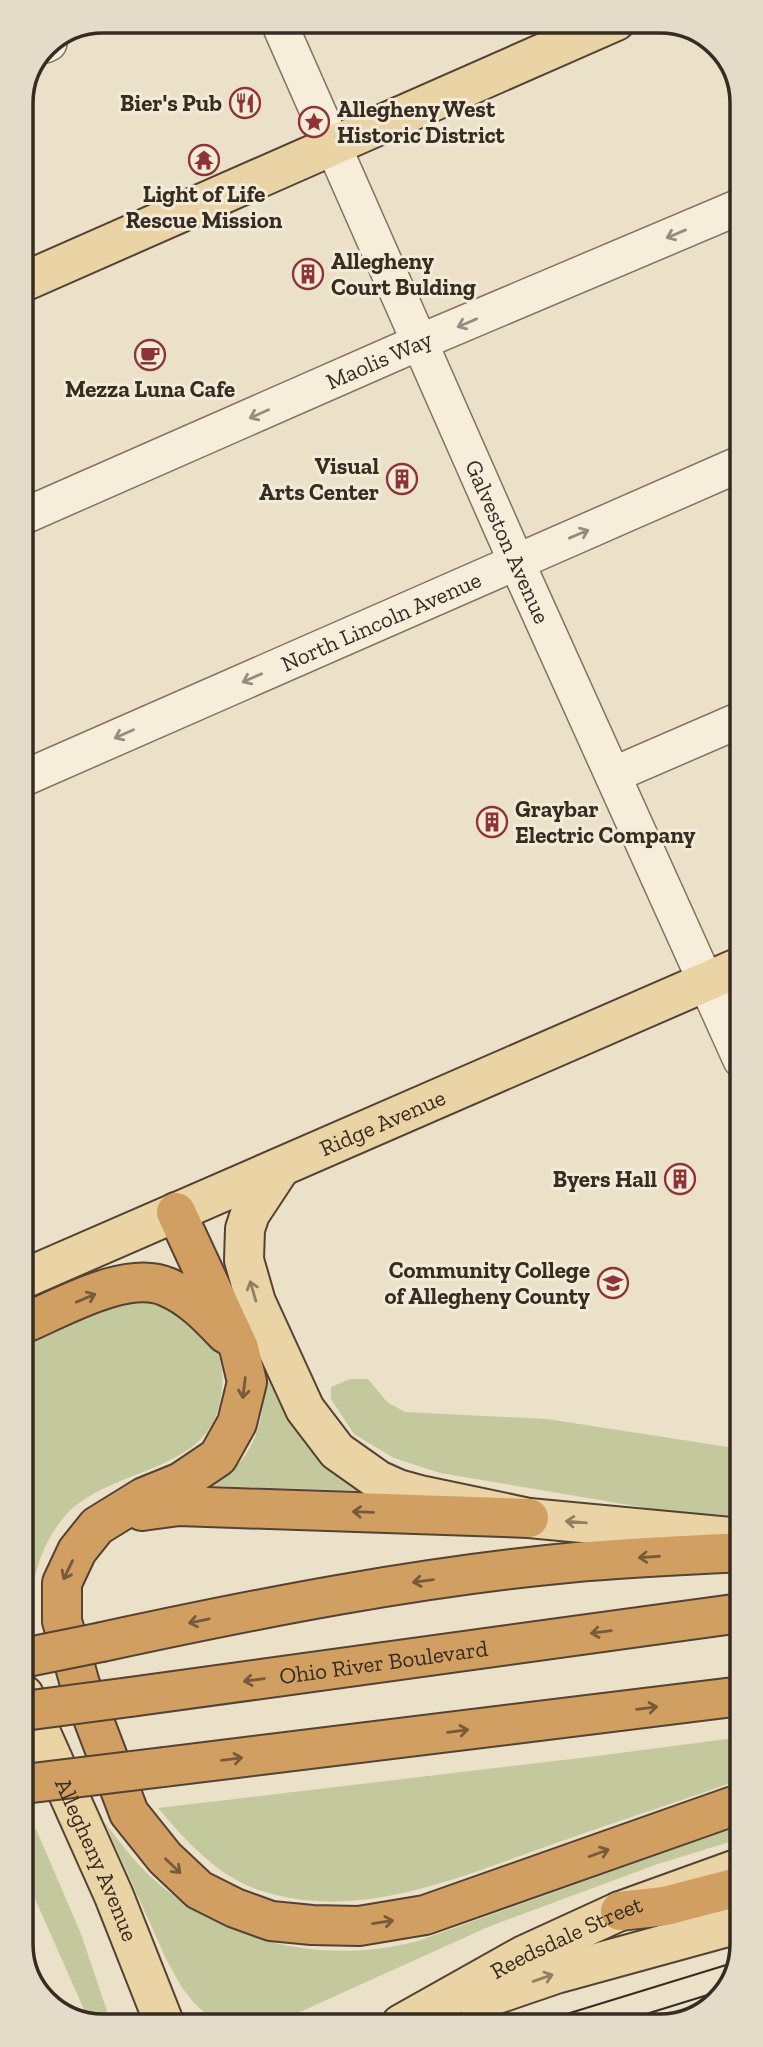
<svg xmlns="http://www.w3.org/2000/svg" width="763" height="2047" font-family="'Zilla Slab',serif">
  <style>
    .green { fill: #c4c89d }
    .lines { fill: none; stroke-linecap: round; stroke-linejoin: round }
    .minor-casing { stroke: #85735f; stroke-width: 38 }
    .major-casing { stroke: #544232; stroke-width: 42 }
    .highway-casing { stroke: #544232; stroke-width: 42 }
    .minor { stroke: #f6eedb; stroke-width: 35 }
    .major { stroke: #ead3a4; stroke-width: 38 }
    .highway { stroke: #d19f62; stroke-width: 38 }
    .tram { stroke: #372c21; stroke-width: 2 }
    .highway-bridge-casing { stroke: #544232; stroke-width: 42; stroke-linecap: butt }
    .highway-bridge { stroke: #d19f62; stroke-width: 38 }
    .oneway { stroke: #968d7e }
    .oneway2 { stroke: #908062 }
    .oneway3 { stroke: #755a3b }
    .labels { text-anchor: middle; stroke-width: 6; stroke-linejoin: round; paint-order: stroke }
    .poi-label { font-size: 23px; font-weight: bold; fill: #372c21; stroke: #f3ebd7; text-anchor: end }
    .street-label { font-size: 23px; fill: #372c21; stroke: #f3ebd7 }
    .rim { fill: none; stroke: #372c21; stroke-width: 3.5 }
  </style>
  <rect width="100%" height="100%" fill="#ebe0c8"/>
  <path class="green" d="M 137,1302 C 170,1305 179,1309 202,1332 C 208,1337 213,1342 216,1348 C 224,1368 224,1385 219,1406 C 203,1474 107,1468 65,1516 C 43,1541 34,1572 30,1604 L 23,1603 L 23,1346 L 111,1307 Z
    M 265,1358 L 369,1491 L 213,1486 C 222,1479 231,1472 238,1464 C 264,1436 266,1394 265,1358 Z
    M 350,1379 L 368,1379 L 387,1402 L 405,1412 L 547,1419 L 741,1449 L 741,1524 L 440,1473 L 394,1458 L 354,1434 L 331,1399 L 331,1387 Z
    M 742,1737 L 742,1779 C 680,1801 618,1821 556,1843 C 463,1875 359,1924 259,1890 C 217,1876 186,1841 158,1808 L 597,1756 Z
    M 105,1823 C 119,1841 133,1860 150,1876 C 222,1943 323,1966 418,1941 L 742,1825 L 742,1838 L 655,1865 L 488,1927 L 271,2025 L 230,2025 L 206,2014 L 194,2003 L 181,1986 L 166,1959 Z
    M 36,1829 L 81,1934 L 112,2026 L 97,2026 L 90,2023 L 24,1874 L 24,1830 Z"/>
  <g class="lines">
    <g class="minor-casing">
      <g id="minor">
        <path id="s1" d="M 278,21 L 516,561 L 741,1060"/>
        <path d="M 45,45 L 49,43"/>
        <path id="s2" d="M 22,517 L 420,342 L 739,207"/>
        <path d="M 613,775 L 740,720"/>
        <path id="s3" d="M 22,779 L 740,464"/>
      </g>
    </g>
    <g class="major-casing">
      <g id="major">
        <path d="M 21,283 L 616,21"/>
        <path d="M 281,1167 L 250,1214 L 245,1229 L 244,1260 L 256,1302 L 305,1409 L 337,1451 L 378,1480 L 398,1489 L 420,1495 L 529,1518 L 741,1538"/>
        <path id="s4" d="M 23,1279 L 740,967"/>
        <path id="s5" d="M 24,1695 L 114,1896 L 165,2025"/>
        <path d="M 477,2001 L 556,1974 L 742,1923"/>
        <path id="s6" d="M 401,2024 L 524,1955 L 620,1911 L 742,1867"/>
      </g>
    </g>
    <g class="highway-casing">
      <g id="highway">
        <path d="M 176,1212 L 239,1348 L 247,1382 L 237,1423 L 218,1457 L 181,1482 L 144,1497 L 97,1526 L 77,1551 L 62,1583 L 62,1621 L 80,1684 L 129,1813 L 165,1858 L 199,1890 L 235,1908 L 271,1921 L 312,1925 L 359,1926 L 425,1915 L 742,1803"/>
        <path d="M 23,1324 C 61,1308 127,1269 167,1287 C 191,1297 209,1316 226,1334"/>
        <path d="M 142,1511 L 179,1506 L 529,1518"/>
        <path d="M 102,1642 C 259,1608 417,1577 577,1562 C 632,1557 687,1555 741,1552"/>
        <path id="s7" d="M 130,1697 L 741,1613"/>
        <path d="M 164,1767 L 742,1696"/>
        <path d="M 620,1911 L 665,1906 L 742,1886"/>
      </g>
    </g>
    <use href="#minor" class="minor"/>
    <use href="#major" class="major"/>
    <use href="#highway" class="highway"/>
    <path class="tram" d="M 617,2023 L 727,1989
      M 534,2024 L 736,1962"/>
    <g class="highway-bridge-casing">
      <path id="highway-bridge" d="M 23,1658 L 102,1642
        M 24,1711 L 130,1697
        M 24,1784 L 164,1767"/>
    </g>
    <use href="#highway-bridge" class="highway-bridge"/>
  </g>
  <defs><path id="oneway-shaft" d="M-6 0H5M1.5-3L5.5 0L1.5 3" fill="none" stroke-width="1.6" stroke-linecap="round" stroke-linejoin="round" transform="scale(1.75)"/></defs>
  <g class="oneway">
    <use href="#oneway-shaft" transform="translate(676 234) rotate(157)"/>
    <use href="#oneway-shaft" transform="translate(467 323) rotate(157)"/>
    <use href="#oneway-shaft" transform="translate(259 414) rotate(156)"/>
    <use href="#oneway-shaft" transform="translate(579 534) rotate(-23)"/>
    <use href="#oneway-shaft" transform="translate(252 678) rotate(156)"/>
    <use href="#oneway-shaft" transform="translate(124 734) rotate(156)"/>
  </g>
  <g class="oneway2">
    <use href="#oneway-shaft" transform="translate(253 1291) rotate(-106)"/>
    <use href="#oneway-shaft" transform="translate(576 1522) rotate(-175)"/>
    <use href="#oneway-shaft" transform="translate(543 1978) rotate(-19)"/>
  </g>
  <g class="oneway3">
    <use href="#oneway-shaft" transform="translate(86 1298) rotate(-23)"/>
    <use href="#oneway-shaft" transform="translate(244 1388) rotate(97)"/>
    <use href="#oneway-shaft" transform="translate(363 1512) rotate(-178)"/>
    <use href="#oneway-shaft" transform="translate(649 1557) rotate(176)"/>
    <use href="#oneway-shaft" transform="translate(68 1570) rotate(116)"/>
    <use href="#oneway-shaft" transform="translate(423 1581) rotate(172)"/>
    <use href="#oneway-shaft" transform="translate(199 1621) rotate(168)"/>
    <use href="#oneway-shaft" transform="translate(601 1632) rotate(172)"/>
    <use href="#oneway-shaft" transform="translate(254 1680) rotate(172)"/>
    <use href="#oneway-shaft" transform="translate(647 1708) rotate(-7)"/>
    <use href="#oneway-shaft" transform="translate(458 1731) rotate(-7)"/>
    <use href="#oneway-shaft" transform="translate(232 1759) rotate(-7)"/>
    <use href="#oneway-shaft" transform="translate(599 1853) rotate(-20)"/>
    <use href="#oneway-shaft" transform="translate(173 1866) rotate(44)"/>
    <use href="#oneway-shaft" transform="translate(383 1922) rotate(-9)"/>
  </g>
  <defs>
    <g id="restaurant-ring" transform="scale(1.575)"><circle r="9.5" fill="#f3ebd7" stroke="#8f3436" stroke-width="1.5"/><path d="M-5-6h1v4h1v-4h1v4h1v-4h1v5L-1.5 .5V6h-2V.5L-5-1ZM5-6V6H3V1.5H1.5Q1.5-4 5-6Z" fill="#8f3436"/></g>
    <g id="sight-ring" transform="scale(1.575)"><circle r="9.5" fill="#f3ebd7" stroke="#8f3436" stroke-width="1.5"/><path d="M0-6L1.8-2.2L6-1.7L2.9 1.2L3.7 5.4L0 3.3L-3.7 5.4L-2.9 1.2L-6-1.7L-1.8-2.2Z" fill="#8f3436"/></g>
    <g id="temple-ring" transform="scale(1.575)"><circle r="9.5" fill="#f3ebd7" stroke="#8f3436" stroke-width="1.5"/><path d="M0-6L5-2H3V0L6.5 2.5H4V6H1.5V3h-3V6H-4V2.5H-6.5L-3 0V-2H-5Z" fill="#8f3436"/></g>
    <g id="building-ring" transform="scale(1.575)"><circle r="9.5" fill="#f3ebd7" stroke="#8f3436" stroke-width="1.5"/><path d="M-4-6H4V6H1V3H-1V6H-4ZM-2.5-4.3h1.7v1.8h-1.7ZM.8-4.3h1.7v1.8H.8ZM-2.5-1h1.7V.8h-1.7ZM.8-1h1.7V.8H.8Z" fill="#8f3436"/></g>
    <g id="cafe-ring" transform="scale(1.575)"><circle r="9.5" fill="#f3ebd7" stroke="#8f3436" stroke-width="1.5"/><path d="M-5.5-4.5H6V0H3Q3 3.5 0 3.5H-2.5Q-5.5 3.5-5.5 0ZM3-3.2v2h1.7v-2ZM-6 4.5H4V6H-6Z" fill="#8f3436"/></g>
    <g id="university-ring" transform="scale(1.575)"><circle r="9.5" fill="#f3ebd7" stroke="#8f3436" stroke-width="1.5"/><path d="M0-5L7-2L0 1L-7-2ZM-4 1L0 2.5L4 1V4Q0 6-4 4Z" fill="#8f3436"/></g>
  </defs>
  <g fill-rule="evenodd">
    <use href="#restaurant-ring" x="245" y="103"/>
    <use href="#sight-ring" x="314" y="122"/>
    <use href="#temple-ring" x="204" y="160"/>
    <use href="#building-ring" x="308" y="274"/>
    <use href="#cafe-ring" x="150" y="355"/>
    <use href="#building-ring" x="402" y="479"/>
    <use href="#building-ring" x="492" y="822"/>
    <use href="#building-ring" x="680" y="1179"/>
    <use href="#university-ring" x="613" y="1283"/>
  </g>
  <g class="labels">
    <g class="poi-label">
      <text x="222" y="111">Bier's Pub</text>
      <text x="337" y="117" text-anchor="start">Allegheny West<tspan x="337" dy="26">Historic District</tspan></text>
      <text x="204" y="202" text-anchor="middle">Light of Life<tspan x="204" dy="26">Rescue Mission</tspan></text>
      <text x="331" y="269" text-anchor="start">Allegheny<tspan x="331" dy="26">Court Bulding</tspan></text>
      <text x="150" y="397" text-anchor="middle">Mezza Luna Cafe</text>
      <text x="379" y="474">Visual<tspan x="379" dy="26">Arts Center</tspan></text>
      <text x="515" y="817" text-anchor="start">Graybar<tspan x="515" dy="26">Electric Company</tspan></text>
      <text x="657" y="1187">Byers Hall</text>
      <text x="590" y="1278">Community College<tspan x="590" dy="26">of Allegheny County</tspan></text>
    </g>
    <g class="street-label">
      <text dy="8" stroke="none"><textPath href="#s2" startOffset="390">Maolis Way</textPath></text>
      <text dy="8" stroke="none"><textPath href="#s1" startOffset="569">Galveston Avenue</textPath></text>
      <text dy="8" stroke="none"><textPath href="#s3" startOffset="392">North Lincoln Avenue</textPath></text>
      <text dy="8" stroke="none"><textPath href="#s4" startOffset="392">Ridge Avenue</textPath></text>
      <text dy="8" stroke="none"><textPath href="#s7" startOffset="256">Ohio River Boulevard</textPath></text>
      <text dy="8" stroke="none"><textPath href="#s5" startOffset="180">Allegheny Avenue</textPath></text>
      <text dy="8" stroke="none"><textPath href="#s6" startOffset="187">Reedsdale Street</textPath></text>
    </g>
  </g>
  <path d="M0 0H763V2047H0ZM103 33H660A70 70 0 0 1 730 103V1944A70 70 0 0 1 660 2014H103A70 70 0 0 1 33 1944V103A70 70 0 0 1 103 33Z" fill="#e4dcc8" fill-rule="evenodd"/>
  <path class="rim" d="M103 33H660A70 70 0 0 1 730 103V1944A70 70 0 0 1 660 2014H103A70 70 0 0 1 33 1944V103A70 70 0 0 1 103 33Z"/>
</svg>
